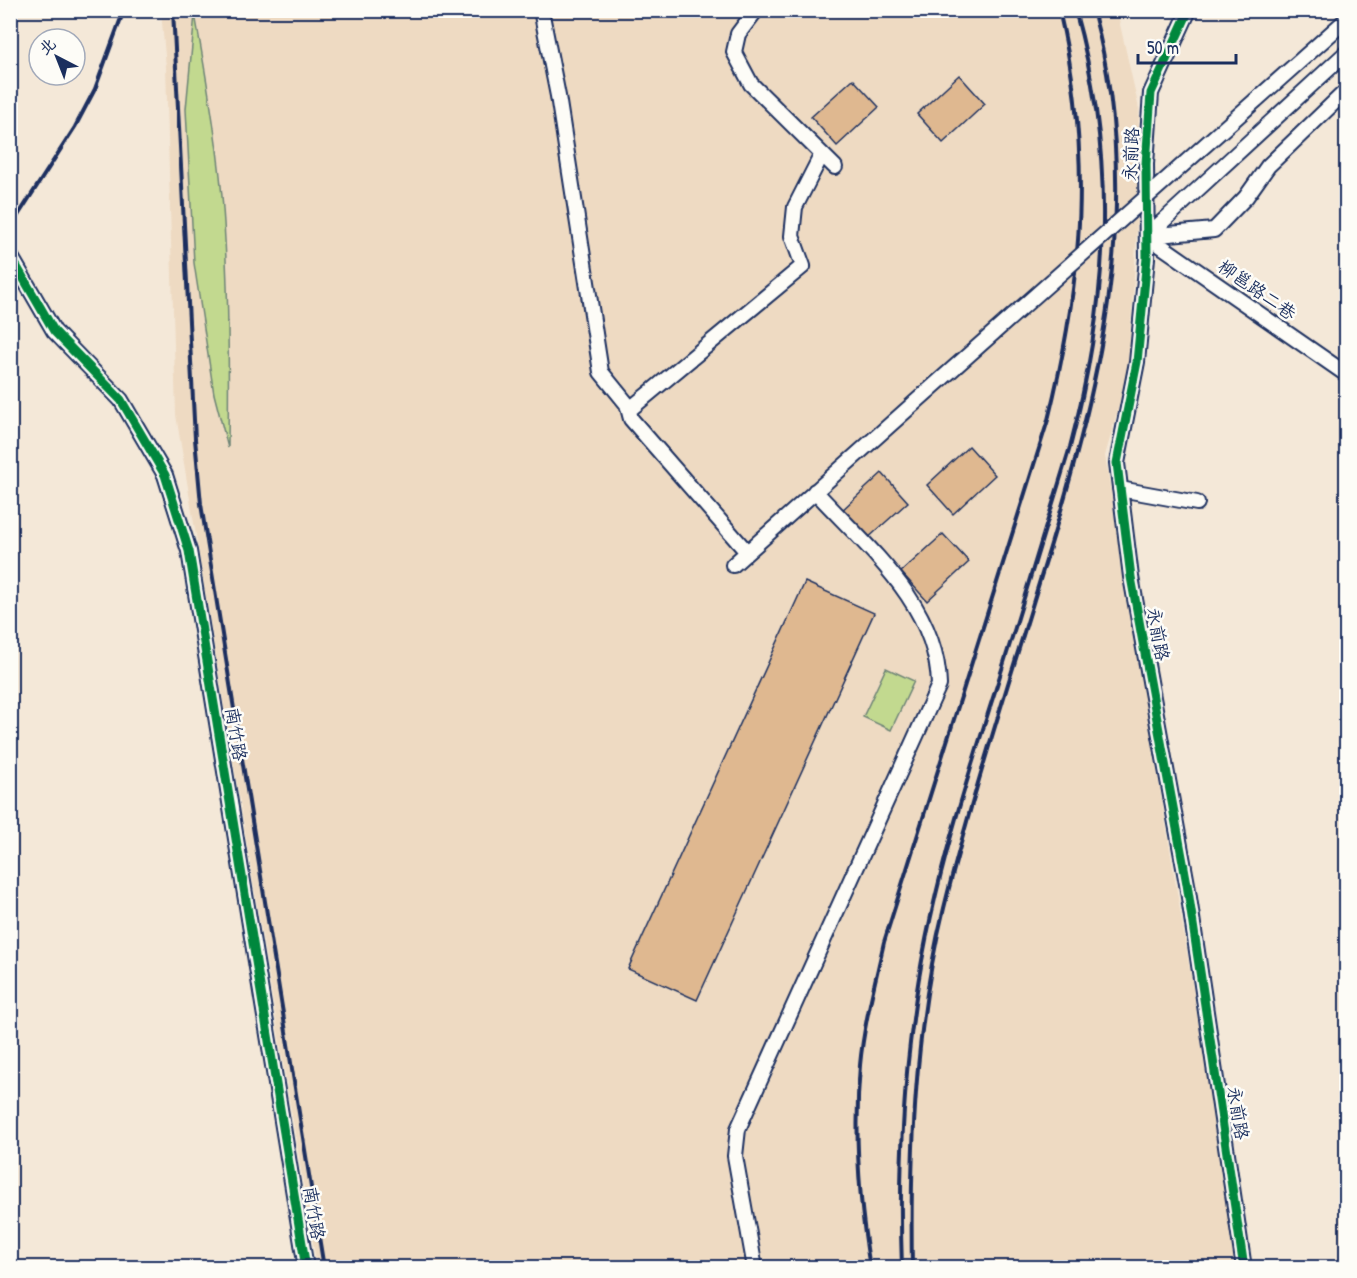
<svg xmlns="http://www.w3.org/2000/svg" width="1357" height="1278" font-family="'Patrick Hand','LXGW WenKai TC',sans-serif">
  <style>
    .built { fill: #eedac2 }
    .green { fill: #c2d98f; stroke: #6e8476; stroke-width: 1.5 }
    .building { fill: #dfb890; stroke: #1b2f5e; stroke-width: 1.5 }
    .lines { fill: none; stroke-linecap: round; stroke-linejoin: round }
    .minor-casing { stroke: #1b2f5e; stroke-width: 18 }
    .minor { stroke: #fdfcf7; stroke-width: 14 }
    .rail { stroke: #1b2f5e; stroke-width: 4 }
    .minor-bridge-casing { stroke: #1b2f5e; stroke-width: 18; stroke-linecap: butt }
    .minor-bridge { stroke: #fdfcf7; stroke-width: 14 }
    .cycleway-casing { stroke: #fdfcf7; stroke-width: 13 }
    .cycleway { stroke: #00873e; stroke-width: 9 }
    .labels { text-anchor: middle; stroke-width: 5; stroke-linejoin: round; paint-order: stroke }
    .street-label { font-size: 18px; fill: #1b2f5e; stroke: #fdfcf7 }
  </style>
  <rect width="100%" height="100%" fill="#f4e8d8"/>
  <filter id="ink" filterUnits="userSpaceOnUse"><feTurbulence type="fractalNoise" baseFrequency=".0167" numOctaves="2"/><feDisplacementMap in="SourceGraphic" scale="12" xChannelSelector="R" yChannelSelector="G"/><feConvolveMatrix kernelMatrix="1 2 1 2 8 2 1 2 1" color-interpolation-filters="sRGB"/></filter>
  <g filter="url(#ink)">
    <path class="built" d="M 161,11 L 1117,11 L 1139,109 L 1136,244 L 1128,373 L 1105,456 L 1239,1267 L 317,1267 L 176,415 L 166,67 Z"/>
    <path class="green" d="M 195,14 C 207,82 220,153 224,223 C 229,298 229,373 228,448 L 214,394 L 194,263 L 186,109 Z
      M 886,668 L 914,681 L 891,730 L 863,717 Z"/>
    <path class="building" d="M 959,75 L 985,104 L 943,143 L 917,114 Z
      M 853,79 L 879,107 L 837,146 L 811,117 Z
      M 969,446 L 995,475 L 953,514 L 927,485 Z
      M 882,473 L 908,502 L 866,540 L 840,512 Z
      M 943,534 L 969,562 L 927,601 L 901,572 Z
      M 805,582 L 874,613 L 697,1000 L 628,969 Z"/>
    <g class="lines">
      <g class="minor-casing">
        <path id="minor" d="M 541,10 L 558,96 L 601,372 L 627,404 L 631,419 L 747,552
          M 756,10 L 738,34 L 734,52 L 751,84 L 835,167
          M 1189,10 L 1151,93 L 1146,164 L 1147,258 L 1137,362 L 1117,463 L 1131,577 L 1187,884 L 1244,1268
          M 1256,100 L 1346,20
          M 1147,236 L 1346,53
          M 1147,236 L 1214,230 L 1246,197 L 1268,166 L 1346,91
          M 1147,236 L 1346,374
          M 10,255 L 54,331 L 121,400 L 165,475 L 189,551 L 306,1268
          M 629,410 L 803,266 L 792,236 L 795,207 L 822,154
          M 1120,489 L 1197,503
          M 733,565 L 929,390
          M 755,1268 L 735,1156 L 738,1129 L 939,685 C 937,603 866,547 815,491"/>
      </g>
      <use href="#minor" class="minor"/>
      <path class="rail" d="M 173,10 L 195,439 L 201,504 L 324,1268
        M 10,228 L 75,127 L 95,89 L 124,10
        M 870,1268 C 859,1201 854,1133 860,1065 C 864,1023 875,983 884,942 L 1048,420 C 1083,278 1093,154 1059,10
        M 902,1268 C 899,1185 902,1101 913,1019 C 927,905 962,794 997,685 C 1022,606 1046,527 1070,447 C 1109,300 1117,159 1075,10
        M 912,1268 C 910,1148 915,1025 944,908 C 971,798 1007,689 1040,580 C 1098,393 1147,206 1093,10"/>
      <g class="minor-bridge-casing">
        <path id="minor-bridge" d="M 929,390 L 1256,100"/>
      </g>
      <use href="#minor-bridge" class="minor-bridge"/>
      <g class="cycleway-casing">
        <path id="cycleway" d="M 1189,10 L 1151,93 L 1146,164 L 1147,258 L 1137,362 L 1117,463 L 1131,577 L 1187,884 L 1244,1268
          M 10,255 L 54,331 L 121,400 L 165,475 L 189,551 L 306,1268"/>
      </g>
      <use href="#cycleway" class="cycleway"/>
    </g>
  </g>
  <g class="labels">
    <g class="street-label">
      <text transform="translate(1131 154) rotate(-87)" y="6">永前路</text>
      <text transform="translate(1257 290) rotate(35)" y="6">柳邕路二巷</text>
      <text transform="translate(1158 634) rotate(80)" y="6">永前路</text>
      <text transform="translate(236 734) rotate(81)" y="6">南竹路</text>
      <text transform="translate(1238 1113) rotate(81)" y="6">永前路</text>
      <text transform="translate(314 1213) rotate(81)" y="6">南竹路</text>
    </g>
  </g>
  <rect width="1357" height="1278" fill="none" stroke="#fdfcf7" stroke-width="36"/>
  <rect x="18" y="18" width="1321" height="1242" fill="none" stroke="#1b2f5e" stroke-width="2" filter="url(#ink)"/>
  <g transform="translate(57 57) rotate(318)"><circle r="28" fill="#fdfcf7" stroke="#a3aaba" stroke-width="1.5"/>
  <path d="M0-4.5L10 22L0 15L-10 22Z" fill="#1b2f5e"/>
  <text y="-9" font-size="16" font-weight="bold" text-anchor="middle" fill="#1b2f5e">北</text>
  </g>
  <path d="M1138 54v9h98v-9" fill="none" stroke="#1b2f5e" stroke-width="3"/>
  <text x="1147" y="54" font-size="18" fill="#1b2f5e" stroke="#fdfcf7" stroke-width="4.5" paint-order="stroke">50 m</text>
</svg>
